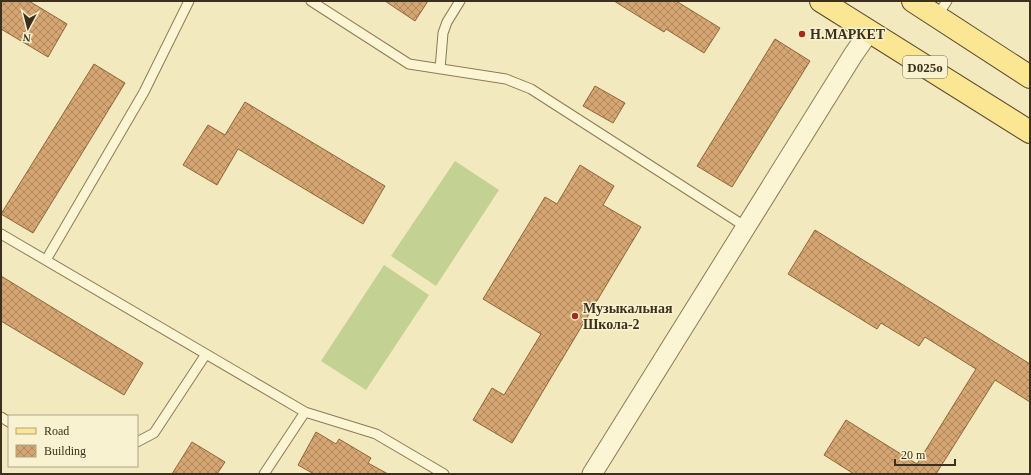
<svg xmlns="http://www.w3.org/2000/svg" width="1031" height="475" font-family="Georgia,serif">
  <style>
    .pitch { fill: #c3d292 }
    .building { fill: url(#building-cross-hatch); stroke: #906538 }
    .lines { fill: none; stroke-linecap: round; stroke-linejoin: round }
    .lane-casing { stroke: #8e7a55; stroke-width: 11 }
    .street-casing { stroke: #8e7a55; stroke-width: 21 }
    .primary-casing { stroke: #5b462a; stroke-width: 24 }
    .lane { stroke: #fcf5d4; stroke-width: 9 }
    .street { stroke: #fcf5d4; stroke-width: 19 }
    .primary { stroke: #fae693; stroke-width: 22 }
    .poi-dot { fill: #a42c1e; stroke: #f9f2d0; stroke-width: 1.5 }
    .labels { text-anchor: middle; stroke-width: 3; stroke-linejoin: round; paint-order: stroke }
    .shield { fill: #f9f2d0; stroke: #756a51; stroke-width: 1 }
    .shield-label { font-size: 13px; font-weight: bold; fill: #3c2f1b }
    .poi-label { font-size: 14px; font-weight: bold; fill: #3c2f1b; stroke: #f9f2d0; text-anchor: start }
  </style>
  <defs>
    <pattern id="building-cross-hatch" width="8" height="8" patternUnits="userSpaceOnUse"><rect width="8" height="8" fill="#d5a671"/><path d="M0 0l8 8M0 8l8-8" fill="none" stroke="#ae885c"/></pattern>
  </defs>
  <rect width="100%" height="100%" fill="#f3e9bf"/>
  <path class="pitch" d="M 455,161 L 499,190 L 436,286 L 391,256 Z
    M 384,265 L 429,295 L 366,390 L 321,361 Z"/>
  <path class="building" d="M 1,1 L 29,1 L 67,24 L 48,57 L 1,29 Z
    M 385,1 L 428,1 L 415,21 Z
    M 614,1 L 676,1 L 720,28 L 704,53 L 666,29 L 664,32 Z
    M 775,39 L 810,61 L 732,187 L 697,166 Z
    M 94,64 L 125,83 L 33,233 L 1,214 Z
    M 595,86 L 625,103 L 613,123 L 583,106 Z
    M 245,102 L 385,186 L 363,224 L 238,149 L 217,185 L 183,165 L 208,125 L 225,135 Z
    M 580,165 L 614,186 L 603,205 L 641,227 L 512,443 L 473,420 L 492,388 L 504,395 L 541,334 L 483,299 L 545,197 L 557,204 Z
    M 815,230 L 1030,364 L 1030,402 L 995,380 L 936,474 L 854,474 L 824,455 L 846,420 L 917,464 L 976,369 L 925,337 L 919,346 L 881,323 L 877,329 L 788,274 Z
    M 1,276 L 143,363 L 124,395 L 1,321 Z
    M 316,432 L 336,444 L 339,439 L 371,458 L 368,463 L 388,474 L 314,474 L 298,465 Z
    M 192,442 L 225,462 L 217,474 L 172,474 Z"/>
  <g class="lines">
    <g class="lane-casing">
      <path id="lane" d="M 311,1 L 409,64 L 506,79 L 531,89 L 746,227
        M 937,16 L 947,1
        M 440,69 L 443,33 L 447,22 L 460,1
        M 1,234 L 305,412 L 376,434 L 444,474
        M 46,260 L 144,92 L 189,1
        M 1,417 L 9,422
        M 137,442 L 154,433 L 206,354
        M 264,474 L 305,412"/>
    </g>
    <g class="street-casing">
      <path id="street" d="M 592,474 L 853,55 L 869,32"/>
    </g>
    <g class="primary-casing">
      <path id="primary" d="M 821,1 L 1030,132
        M 913,1 L 1030,77"/>
    </g>
    <use href="#lane" class="lane"/>
    <use href="#street" class="street"/>
    <use href="#primary" class="primary"/>
  </g>
  <g class="poi-dot">
    <circle cx="802" cy="34" r="4"/>
    <circle cx="575" cy="316" r="4"/>
  </g>
  <g class="labels">
    <rect class="shield" x="903" y="56" width="44" height="22" rx="3"/>
    <g class="shield-label">
      <text x="925" y="72">D025o</text>
    </g>
    <g class="poi-label">
      <text x="810" y="39">Н.МАРКЕТ</text>
      <text x="583" y="313">Музыкальная<tspan x="583" dy="16">Школа-2</tspan></text>
    </g>
  </g>
  <rect width="1031" height="475" fill="none" stroke="#3c2f1b" stroke-width="4"/>
  <rect x="8" y="415" width="130" height="52" fill="#f9f2d0" stroke="#ada488"/>
  <rect x="16" y="428" width="20" height="6" fill="#fae693" stroke="#ada488"/>
  <text x="44" y="435" font-size="12" fill="#3c2f1b">Road</text>
  <rect x="16" y="445" width="20" height="12" fill="url(#building-cross-hatch)" stroke="#ada488"/>
  <text x="44" y="455" font-size="12" fill="#3c2f1b">Building</text>
  <g transform="translate(28 28) rotate(187)" stroke="#f9f2d0" stroke-width="3" paint-order="stroke">
  <path d="M0-3L7 15L0 10L-7 15Z" fill="#3c2f1b"/>
  <text y="-6" font-size="11" font-weight="bold" text-anchor="middle" fill="#3c2f1b">N</text>
  </g>
  <path d="M895 459v6h60v-6" fill="none" stroke="#3c2f1b" stroke-width="2"/>
  <text x="901" y="459" font-size="12" fill="#3c2f1b" stroke="#f9f2d0" stroke-width="3" paint-order="stroke">20 m</text>
</svg>
